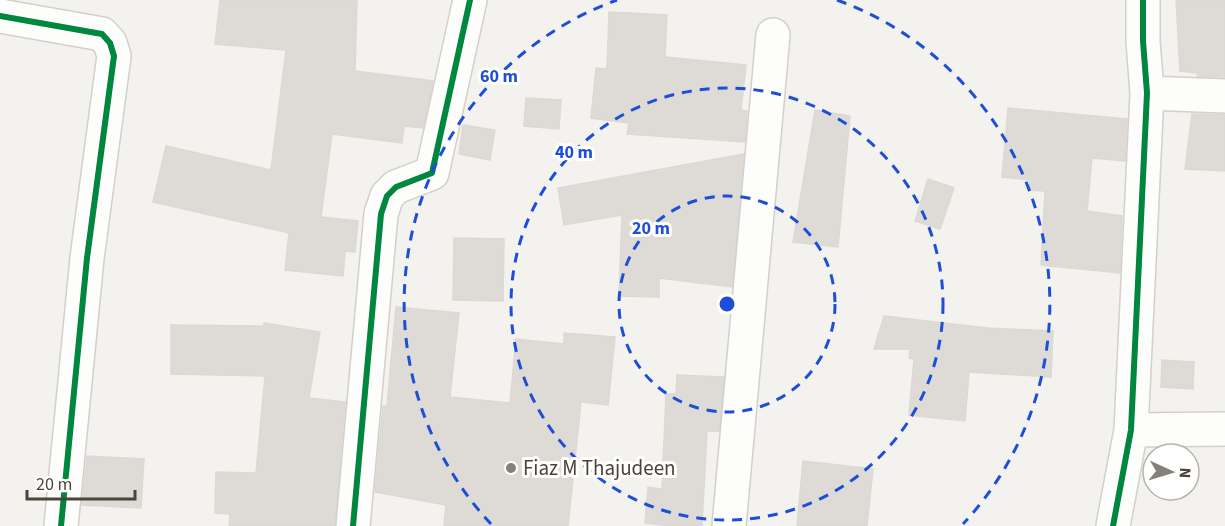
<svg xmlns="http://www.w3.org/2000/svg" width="1225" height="526" font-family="'Source Sans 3',sans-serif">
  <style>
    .building { fill: #dedbd6; stroke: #dcd9d4; stroke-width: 1.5 }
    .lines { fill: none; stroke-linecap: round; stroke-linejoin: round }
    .minor-casing { stroke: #d2d0cb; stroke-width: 36 }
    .minor { stroke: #fdfdfc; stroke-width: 33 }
    .cycleway-casing { stroke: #fff; stroke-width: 10 }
    .cycleway { stroke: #00873e; stroke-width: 6 }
    .ring { fill: none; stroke: #1d4ed8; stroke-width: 3; stroke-dasharray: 10 8 }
    .poi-dot { fill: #868178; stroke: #fff; stroke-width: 2 }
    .labels { text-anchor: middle; stroke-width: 6; stroke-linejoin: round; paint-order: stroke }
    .poi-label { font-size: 21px; fill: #4b4439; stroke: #fff; text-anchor: start }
    .centre { fill: #1d4ed8; stroke: #fff; stroke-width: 3 }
    .ring-label { font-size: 18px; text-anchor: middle; font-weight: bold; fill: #1d4ed8; stroke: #fff; stroke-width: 6; stroke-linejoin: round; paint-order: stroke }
  </style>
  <rect width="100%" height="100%" fill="#f4f2ee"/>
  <path class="building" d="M 220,0 L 357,0 L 355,71 L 433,81 L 423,128 L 404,126 L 402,143 L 332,134 L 321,217 L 358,221 L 355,252 L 345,251 L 343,276 L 285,270 L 289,233 L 153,202 L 166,146 L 271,170 L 286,50 L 215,44 Z
    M 1176,0 L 1225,0 L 1225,77 L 1197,76 L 1198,73 L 1180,71 Z
    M 609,12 L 667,15 L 665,57 L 746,65 L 741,110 L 747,111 L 745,142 L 627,134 L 629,123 L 591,118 L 596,68 L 607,69 Z
    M 526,98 L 561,100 L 559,129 L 524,126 Z
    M 1008,108 L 1127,119 L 1125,161 L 1092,158 L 1087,211 L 1122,216 L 1120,273 L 1041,265 L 1045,191 L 1029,190 L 1030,180 L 1002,177 Z
    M 815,110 L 850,116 L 838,247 L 793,242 Z
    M 1192,114 L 1225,115 L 1225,171 L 1185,169 Z
    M 463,125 L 495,130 L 490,160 L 459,154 Z
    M 744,154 L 732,287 L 659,278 L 659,297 L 619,296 L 622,215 L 564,225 L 558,188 Z
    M 928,179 L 954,188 L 940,229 L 915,221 Z
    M 454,238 L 504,239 L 503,301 L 453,300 Z
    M 396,307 L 459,313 L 450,397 L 510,403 L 516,339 L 564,344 L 564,333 L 615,337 L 608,405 L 581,402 L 568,526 L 444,526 L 446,505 L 375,492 L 383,406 L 387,406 Z
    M 884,316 L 987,328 L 1053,331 L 1051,377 L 969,372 L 965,421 L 909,415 L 914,359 L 909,358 L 910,349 L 874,349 Z
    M 264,323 L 320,332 L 309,398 L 345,402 L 335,526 L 229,526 L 230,514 L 215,513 L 216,472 L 256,473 L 265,376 L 171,374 L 171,325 L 264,326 Z
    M 1162,360 L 1194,362 L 1193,389 L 1161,387 Z
    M 677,375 L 724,377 L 719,431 L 707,431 L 702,526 L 671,526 L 645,523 L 648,487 L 662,489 L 666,394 L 676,394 Z
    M 87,456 L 144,459 L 141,508 L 82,505 Z
    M 803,461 L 873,469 L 867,526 L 797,526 Z"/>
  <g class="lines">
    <g class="minor-casing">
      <path id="minor" d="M 0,16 L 102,34 L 110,43 L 114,56 L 87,258 L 61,526
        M 1147,93 L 1225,96
        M 1131,430 L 1225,429
        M 353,526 L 381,214 L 387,196 L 396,187 L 432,173 L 470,0
        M 729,526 L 773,35
        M 1113,526 L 1131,430 L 1147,93 L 1143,41 L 1143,0"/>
    </g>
    <use href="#minor" class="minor"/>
    <g class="cycleway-casing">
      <path id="cycleway" d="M 0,16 L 102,34 L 110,43 L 114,56 L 87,258 L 61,526
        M 353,526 L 381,214 L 387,196 L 396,187 L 432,173 L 470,0
        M 1113,526 L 1131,430 L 1147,93 L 1143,41 L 1143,0"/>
    </g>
    <use href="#cycleway" class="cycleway"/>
  </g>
  <g class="ring">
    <circle cx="727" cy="304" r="108"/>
    <circle cx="727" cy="304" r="216"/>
    <path d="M491 524A323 323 0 0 1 617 0M837 0A323 323 0 0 1 963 524"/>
  </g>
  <circle class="poi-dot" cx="511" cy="468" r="6"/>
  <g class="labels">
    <g class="poi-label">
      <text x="523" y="475">Fiaz M Thajudeen</text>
    </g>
  </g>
  <circle cx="727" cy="304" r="9" class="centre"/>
  <g class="ring-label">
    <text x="499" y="82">60 m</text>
    <text x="574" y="158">40 m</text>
    <text x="651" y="234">20 m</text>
  </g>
  <g transform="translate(1171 472) rotate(94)"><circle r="28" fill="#ffffff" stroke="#b7b4b0" stroke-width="1.5"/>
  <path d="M0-4.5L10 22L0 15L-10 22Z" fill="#868178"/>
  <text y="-9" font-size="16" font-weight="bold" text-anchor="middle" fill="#4b4439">N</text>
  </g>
  <path d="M27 490v9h108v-9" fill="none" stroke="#4b4439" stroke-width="3"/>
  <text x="36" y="490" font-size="18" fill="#4b4439" stroke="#ffffff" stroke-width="4.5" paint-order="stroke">20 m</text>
</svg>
